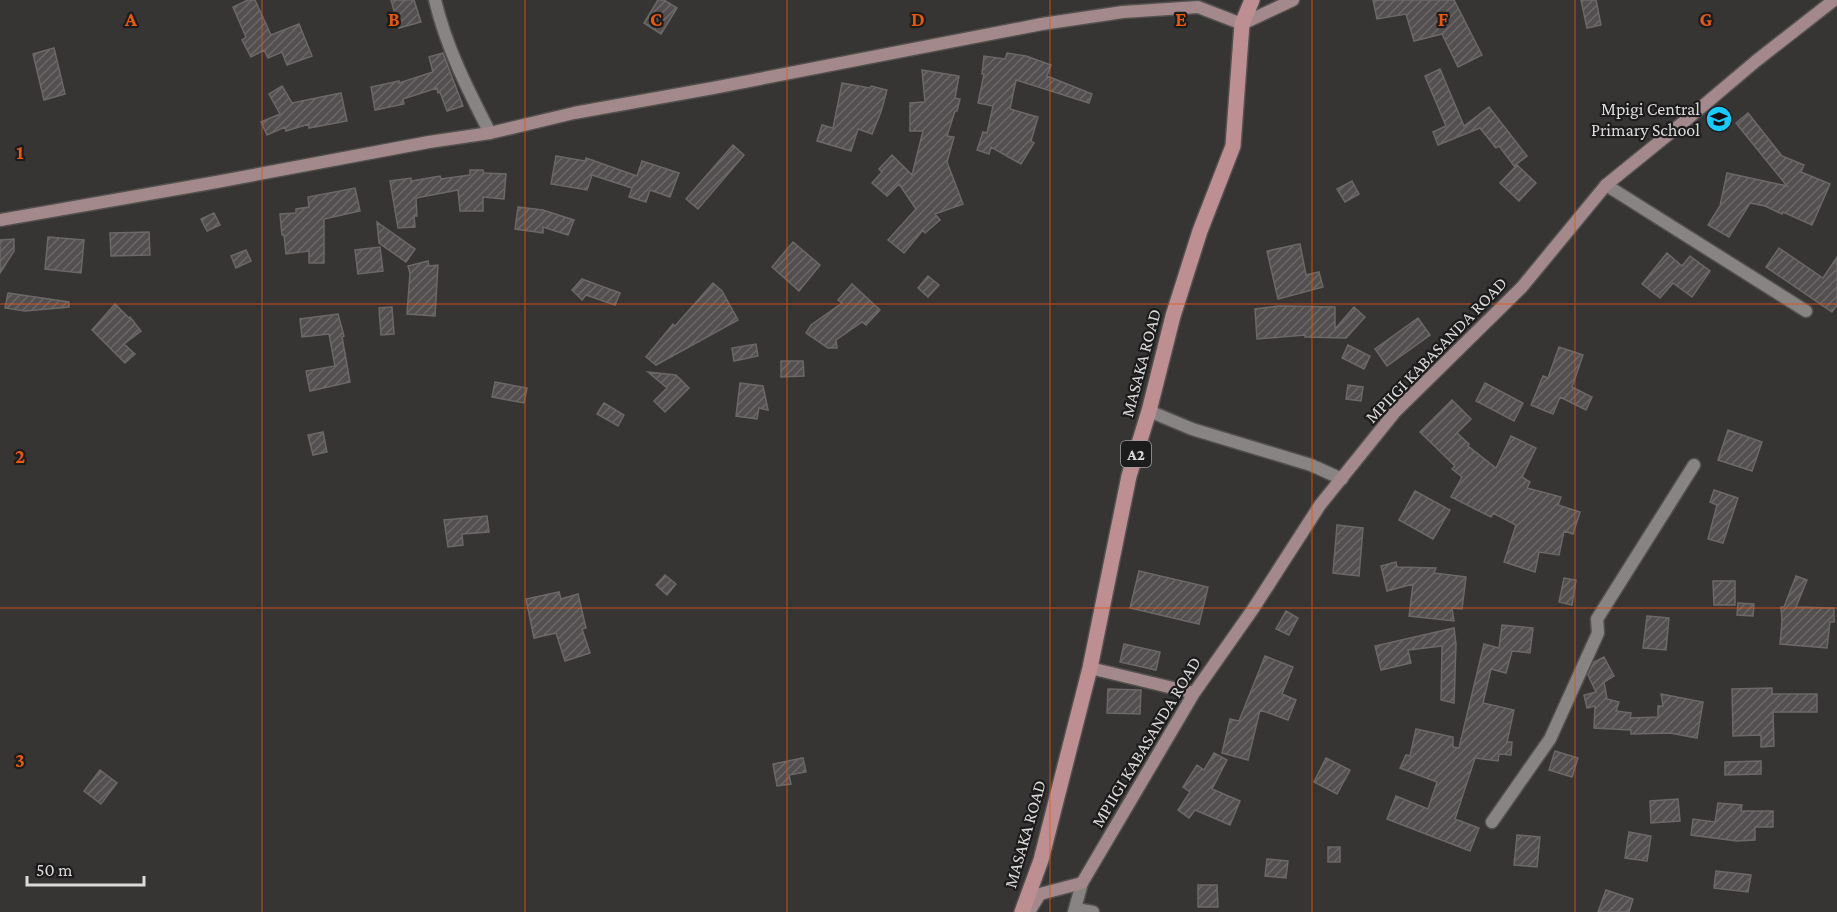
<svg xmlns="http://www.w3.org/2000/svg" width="1837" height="912" font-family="'Crimson Pro',serif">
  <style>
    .building { fill: url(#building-hatch); stroke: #6c6868; stroke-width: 1.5 }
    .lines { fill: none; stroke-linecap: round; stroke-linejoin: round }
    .street-casing { stroke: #535050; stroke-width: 15 }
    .secondary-casing { stroke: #535050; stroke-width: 15 }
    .primary-casing { stroke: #535050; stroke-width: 18 }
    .street { stroke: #888484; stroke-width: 12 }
    .secondary { stroke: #a3898b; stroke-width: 12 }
    .primary { stroke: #be8f92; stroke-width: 15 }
    .grid { fill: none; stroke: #e8590c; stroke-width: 1.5; stroke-opacity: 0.55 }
    .labels { text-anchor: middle; stroke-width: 4.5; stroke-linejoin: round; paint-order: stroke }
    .shield { fill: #1d1c1c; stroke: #a2a0a0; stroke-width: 1.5 }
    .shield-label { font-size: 16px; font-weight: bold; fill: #dbd9d9 }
    .poi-label { font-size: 18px; fill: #dbd9d9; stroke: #1d1c1c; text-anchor: end }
    .street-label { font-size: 18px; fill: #dbd9d9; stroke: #1d1c1c }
    .grid-label { font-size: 20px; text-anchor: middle; font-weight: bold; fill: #e8590c; stroke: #1d1c1c; stroke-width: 4.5; stroke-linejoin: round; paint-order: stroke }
  </style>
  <defs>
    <pattern id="building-hatch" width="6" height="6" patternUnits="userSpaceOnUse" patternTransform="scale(1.5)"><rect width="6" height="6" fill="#534f50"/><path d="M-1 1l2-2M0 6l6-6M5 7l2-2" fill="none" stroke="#6b6869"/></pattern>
  </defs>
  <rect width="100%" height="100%" fill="#373434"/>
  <path class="building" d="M 248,0 L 255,0 L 271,35 L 299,24 L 312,56 L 287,65 L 282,52 L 268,58 L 264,50 L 251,57 L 242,40 L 246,37 L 233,7 Z
    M 391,0 L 414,0 L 421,22 L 399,28 Z
    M 658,0 L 664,0 L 677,8 L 661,34 L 644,23 Z
    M 1373,0 L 1454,0 L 1482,55 L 1458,67 L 1442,34 L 1414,41 L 1406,14 L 1377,19 Z
    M 1581,0 L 1596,0 L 1601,25 L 1587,28 Z
    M 54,48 L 65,94 L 44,100 L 33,54 Z
    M 443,53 L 463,106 L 447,111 L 440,92 L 438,93 L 437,88 L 403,99 L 404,104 L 375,110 L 371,87 L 399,81 L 399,83 L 433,72 L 429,57 Z
    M 1007,53 L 1026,56 L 1051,65 L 1047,76 L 1092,94 L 1089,103 L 1016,80 L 1010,109 L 1038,117 L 1031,141 L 1034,143 L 1021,164 L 991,147 L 989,154 L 977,150 L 983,132 L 987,133 L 993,106 L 978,103 L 984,74 L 982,74 L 984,56 L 1005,59 Z
    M 1440,69 L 1464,126 L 1489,107 L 1527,156 L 1514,166 L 1499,146 L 1496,148 L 1480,128 L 1438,145 L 1433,132 L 1446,126 L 1425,76 Z
    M 922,70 L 959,76 L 955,98 L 960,99 L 957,111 L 955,111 L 947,136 L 954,137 L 947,162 L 963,204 L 935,214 L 940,220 L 925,233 L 923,230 L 904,253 L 888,240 L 916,209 L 899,184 L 887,196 L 872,183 L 882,172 L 879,169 L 892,155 L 912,175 L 923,131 L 910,131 L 910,103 L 925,102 Z
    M 842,83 L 870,88 L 871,86 L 887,90 L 881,112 L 872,134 L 858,129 L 851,151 L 817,141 L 822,125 L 833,128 Z
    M 282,86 L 292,103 L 341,93 L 347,121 L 309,128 L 309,124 L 286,131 L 285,127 L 267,135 L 261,122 L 280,114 L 269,94 Z
    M 1748,113 L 1782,156 L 1804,165 L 1801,172 L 1830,184 L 1812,225 L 1783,212 L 1782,214 L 1765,206 L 1750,203 L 1729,237 L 1708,225 L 1720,206 L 1727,173 L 1787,186 L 1736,123 Z
    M 733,145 L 744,155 L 698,209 L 686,199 Z
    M 556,156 L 585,161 L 586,158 L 637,176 L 642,161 L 679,173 L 670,197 L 650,190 L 646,202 L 629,197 L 632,188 L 592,175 L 587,190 L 551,184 Z
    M 1517,165 L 1536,183 L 1519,201 L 1500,183 Z
    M 470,170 L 483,170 L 484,173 L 506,174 L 504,199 L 483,197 L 483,211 L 460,211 L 458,190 L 416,198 L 417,216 L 414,216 L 415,227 L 398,228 L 390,181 L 411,178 L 411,181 L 440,176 L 441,179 L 470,175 Z
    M 1352,181 L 1359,194 L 1345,202 L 1337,189 Z
    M 355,188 L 360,211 L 324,219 L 324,263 L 309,263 L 309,251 L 286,254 L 284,235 L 282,235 L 280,214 L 296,213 L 296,209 L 309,207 L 308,197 Z
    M 518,207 L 543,210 L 574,220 L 568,235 L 543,227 L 543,233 L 515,229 Z
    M 214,213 L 220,225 L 207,231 L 201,219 Z
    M 377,222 L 415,249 L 406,262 L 379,243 Z
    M 149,232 L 150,255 L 111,256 L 110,233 Z
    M 48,237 L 84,240 L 81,273 L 45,269 Z
    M 14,239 L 14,251 L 0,273 L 0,240 Z
    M 793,242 L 820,265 L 799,291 L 772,267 Z
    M 1300,244 L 1306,275 L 1319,272 L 1323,287 L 1278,299 L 1267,251 Z
    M 380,247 L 383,271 L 358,274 L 355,250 Z
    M 1779,248 L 1823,278 L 1837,257 L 1837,305 L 1832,312 L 1766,267 Z
    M 246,250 L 251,261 L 236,268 L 231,256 Z
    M 1667,253 L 1682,266 L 1690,256 L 1710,271 L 1692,297 L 1673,283 L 1660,298 L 1642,284 Z
    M 428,261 L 429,266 L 438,265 L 435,316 L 407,314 L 410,273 L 408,266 Z
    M 928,276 L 939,285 L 928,297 L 918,288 Z
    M 582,279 L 620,293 L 615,305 L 586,295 L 582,300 L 572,290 Z
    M 713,283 L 722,291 L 738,320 L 656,365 L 646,357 L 673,324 L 675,326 Z
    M 852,284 L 880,310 L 866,325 L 862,322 L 836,340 L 837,348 L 828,348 L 806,333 L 811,325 L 842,303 L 838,300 Z
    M 8,293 L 69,302 L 69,307 L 25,311 L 5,308 Z
    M 115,304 L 129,318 L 130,317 L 141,331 L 124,344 L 135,354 L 125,363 L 92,330 Z
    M 1279,306 L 1335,307 L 1335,329 L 1354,307 L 1365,317 L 1346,338 L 1305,337 L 1305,335 L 1257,339 L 1255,309 Z
    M 392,307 L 394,334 L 381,335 L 379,308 Z
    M 338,314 L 344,336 L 342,337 L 350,382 L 310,391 L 306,371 L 335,366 L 329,334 L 302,337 L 300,319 Z
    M 1418,318 L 1430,335 L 1387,366 L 1375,349 Z
    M 756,344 L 758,356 L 734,361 L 732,348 Z
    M 1348,345 L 1370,356 L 1364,369 L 1342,358 Z
    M 1559,347 L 1583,355 L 1572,387 L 1592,397 L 1586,410 L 1560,397 L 1553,414 L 1531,405 L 1543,376 L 1548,378 Z
    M 781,361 L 803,361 L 804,376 L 781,377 Z
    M 648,372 L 676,375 L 689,388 L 665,412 L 654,401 L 667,388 Z
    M 495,382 L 527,388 L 524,403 L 492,397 Z
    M 740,383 L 763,386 L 768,410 L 759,408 L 757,419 L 736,416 Z
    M 1485,383 L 1523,403 L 1514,421 L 1476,401 Z
    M 1348,385 L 1363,387 L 1361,401 L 1346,399 Z
    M 1452,400 L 1471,419 L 1457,433 L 1469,444 L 1468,446 L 1496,468 L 1511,436 L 1536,448 L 1522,477 L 1530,482 L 1527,488 L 1561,497 L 1558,505 L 1580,512 L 1573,534 L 1564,531 L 1559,555 L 1539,552 L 1535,572 L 1504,562 L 1516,525 L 1493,513 L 1491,517 L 1451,497 L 1462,477 L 1452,469 L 1455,466 L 1420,432 Z
    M 604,403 L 624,415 L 618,426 L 597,414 Z
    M 1728,430 L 1762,442 L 1752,471 L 1718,460 Z
    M 323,432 L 327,452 L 313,455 L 308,435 Z
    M 1714,490 L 1738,498 L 1723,543 L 1708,539 L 1717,505 L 1710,502 Z
    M 1415,491 L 1450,510 L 1433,539 L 1399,520 Z
    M 487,516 L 489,532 L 462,534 L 463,545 L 448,547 L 444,520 Z
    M 1337,525 L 1363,528 L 1359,576 L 1333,573 Z
    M 1396,562 L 1397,567 L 1436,568 L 1434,573 L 1466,577 L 1462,609 L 1452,608 L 1454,621 L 1409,616 L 1413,584 L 1387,591 L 1381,566 Z
    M 1139,571 L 1208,587 L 1199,624 L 1130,608 Z
    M 665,575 L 676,584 L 667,595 L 656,585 Z
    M 1796,576 L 1807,580 L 1796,607 L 1834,608 L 1834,622 L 1830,622 L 1827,648 L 1780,644 L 1782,621 L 1781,607 L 1784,607 Z
    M 1564,578 L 1576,580 L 1572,605 L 1559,602 Z
    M 1713,581 L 1735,581 L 1735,605 L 1714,605 Z
    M 559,592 L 561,599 L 578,594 L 586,628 L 582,629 L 590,653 L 565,661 L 556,633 L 534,638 L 526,599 Z
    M 1738,603 L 1754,604 L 1753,616 L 1737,615 Z
    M 1286,611 L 1298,618 L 1289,635 L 1276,629 Z
    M 1647,616 L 1669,618 L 1666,650 L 1643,648 Z
    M 1502,625 L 1533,628 L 1530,653 L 1512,651 L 1506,673 L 1491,669 L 1483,703 L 1514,710 L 1507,742 L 1512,742 L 1511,755 L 1499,754 L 1498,761 L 1475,758 L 1455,819 L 1479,828 L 1470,851 L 1387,819 L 1396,796 L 1428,809 L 1437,782 L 1400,768 L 1406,755 L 1410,756 L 1416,729 L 1453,737 L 1453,747 L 1459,748 L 1484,644 L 1499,648 Z
    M 1454,628 L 1456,644 L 1454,703 L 1441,700 L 1442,646 L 1408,650 L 1411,663 L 1381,670 L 1375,646 Z
    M 1124,644 L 1160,652 L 1156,670 L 1120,662 Z
    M 1265,656 L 1293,667 L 1282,694 L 1296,700 L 1288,720 L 1260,710 L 1248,760 L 1222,753 L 1230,719 L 1239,721 Z
    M 1604,657 L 1614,676 L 1604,682 L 1607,699 L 1619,702 L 1616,711 L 1631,713 L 1630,718 L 1658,717 L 1658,706 L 1663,706 L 1661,694 L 1703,702 L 1697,738 L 1670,733 L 1631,734 L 1631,730 L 1594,728 L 1595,706 L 1587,708 L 1584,695 L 1596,692 L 1588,675 L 1594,662 Z
    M 1772,688 L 1772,694 L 1817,694 L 1817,712 L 1773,712 L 1774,746 L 1761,747 L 1761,735 L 1733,736 L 1732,689 Z
    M 1108,689 L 1141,690 L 1140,714 L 1107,713 Z
    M 1555,751 L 1578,758 L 1572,777 L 1549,770 Z
    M 1214,753 L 1227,760 L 1212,789 L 1240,801 L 1230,825 L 1195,810 L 1189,818 L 1178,810 L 1190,792 L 1183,787 L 1197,765 L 1204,770 Z
    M 803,758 L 806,772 L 789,775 L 791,784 L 777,786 L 773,764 Z
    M 1326,758 L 1350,770 L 1337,794 L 1314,782 Z
    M 1761,761 L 1761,774 L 1725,775 L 1725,762 Z
    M 100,770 L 117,783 L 101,804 L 84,791 Z
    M 1678,799 L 1680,821 L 1651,823 L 1650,801 Z
    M 1718,803 L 1742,805 L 1741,811 L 1773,811 L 1773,827 L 1755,827 L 1755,840 L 1737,841 L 1691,835 L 1693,819 L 1715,822 Z
    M 1629,832 L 1651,836 L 1647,861 L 1625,858 Z
    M 1517,835 L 1540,837 L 1537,867 L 1514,865 Z
    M 1328,847 L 1340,847 L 1340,862 L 1328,862 Z
    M 1267,859 L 1288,861 L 1286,878 L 1265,876 Z
    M 1716,871 L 1751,875 L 1748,892 L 1714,888 Z
    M 1198,885 L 1217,885 L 1218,907 L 1198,907 Z
    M 1606,890 L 1633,899 L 1629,912 L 1598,912 Z"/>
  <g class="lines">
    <g class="street-casing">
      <path id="street" d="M 435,0 C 446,47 468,90 490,133
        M 1606,185 L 1806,311
        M 1149,411 L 1192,429 L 1311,465 L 1342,479
        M 1492,822 L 1550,739 L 1598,633 L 1597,619 L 1694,465
        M 1076,909 L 1093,912
        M 1074,912 L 1082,883"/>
    </g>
    <g class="secondary-casing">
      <path id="secondary" d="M 0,220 L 211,183 L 429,142 L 490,133 L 574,113 L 713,88 L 1042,24 L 1123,12 L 1198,7 L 1242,24 L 1293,0
        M 1090,668 L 1194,693
        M 1029,912 L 1040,894 L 1082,883 L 1194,693 L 1253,609 L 1320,505 L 1395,412 L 1522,287 L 1606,185 L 1685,121 L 1756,61 L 1834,0"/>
    </g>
    <g class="primary-casing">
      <path id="primary" d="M 1022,912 L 1041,860 L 1090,668 L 1129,476 L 1149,411 L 1173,316 L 1200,231 L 1233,146 L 1242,24 L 1252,0"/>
    </g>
    <use href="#street" class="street"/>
    <use href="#secondary" class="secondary"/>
    <use href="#primary" class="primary"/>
  </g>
  <path class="grid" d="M 262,0 L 262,912M 525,0 L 525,912M 787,0 L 787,912M 1050,0 L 1050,912M 1312,0 L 1312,912M 1575,0 L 1575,912M 0,304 L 1837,304M 0,608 L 1837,608"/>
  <defs>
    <g id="school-disc" transform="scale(1.35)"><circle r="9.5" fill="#1bcafc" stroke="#1d1c1c"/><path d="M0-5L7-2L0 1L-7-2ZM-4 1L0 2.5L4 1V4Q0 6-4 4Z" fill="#111"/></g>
  </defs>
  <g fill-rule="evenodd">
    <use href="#school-disc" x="1719" y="119"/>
  </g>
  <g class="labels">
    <rect class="shield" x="1121" y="441" width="30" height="26" rx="4.5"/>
    <g class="shield-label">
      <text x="1136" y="460">A2</text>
    </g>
    <g class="poi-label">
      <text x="1700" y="115">Mpigi Central<tspan x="1700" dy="21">Primary School</tspan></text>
    </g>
    <g class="street-label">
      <text transform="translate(1436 350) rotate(-46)" y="6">MPIIGI KABASANDA ROAD</text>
      <text transform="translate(1141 363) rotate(-75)" y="6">MASAKA ROAD</text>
      <text transform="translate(1146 742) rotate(-59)" y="6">MPIIGI KABASANDA ROAD</text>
      <text transform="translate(1025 834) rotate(-74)" y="6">MASAKA ROAD</text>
    </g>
  </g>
  <g class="grid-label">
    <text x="131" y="26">A</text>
    <text x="394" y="26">B</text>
    <text x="656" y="26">C</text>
    <text x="918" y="26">D</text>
    <text x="1181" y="26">E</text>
    <text x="1443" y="26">F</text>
    <text x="1706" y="26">G</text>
    <text x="20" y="159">1</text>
    <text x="20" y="463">2</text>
    <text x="20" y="767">3</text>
  </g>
  <path d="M27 876v9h117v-9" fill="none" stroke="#dbd9d9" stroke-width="3"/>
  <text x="36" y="876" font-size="18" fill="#dbd9d9" stroke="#1d1c1c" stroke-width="4.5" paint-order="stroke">50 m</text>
</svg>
